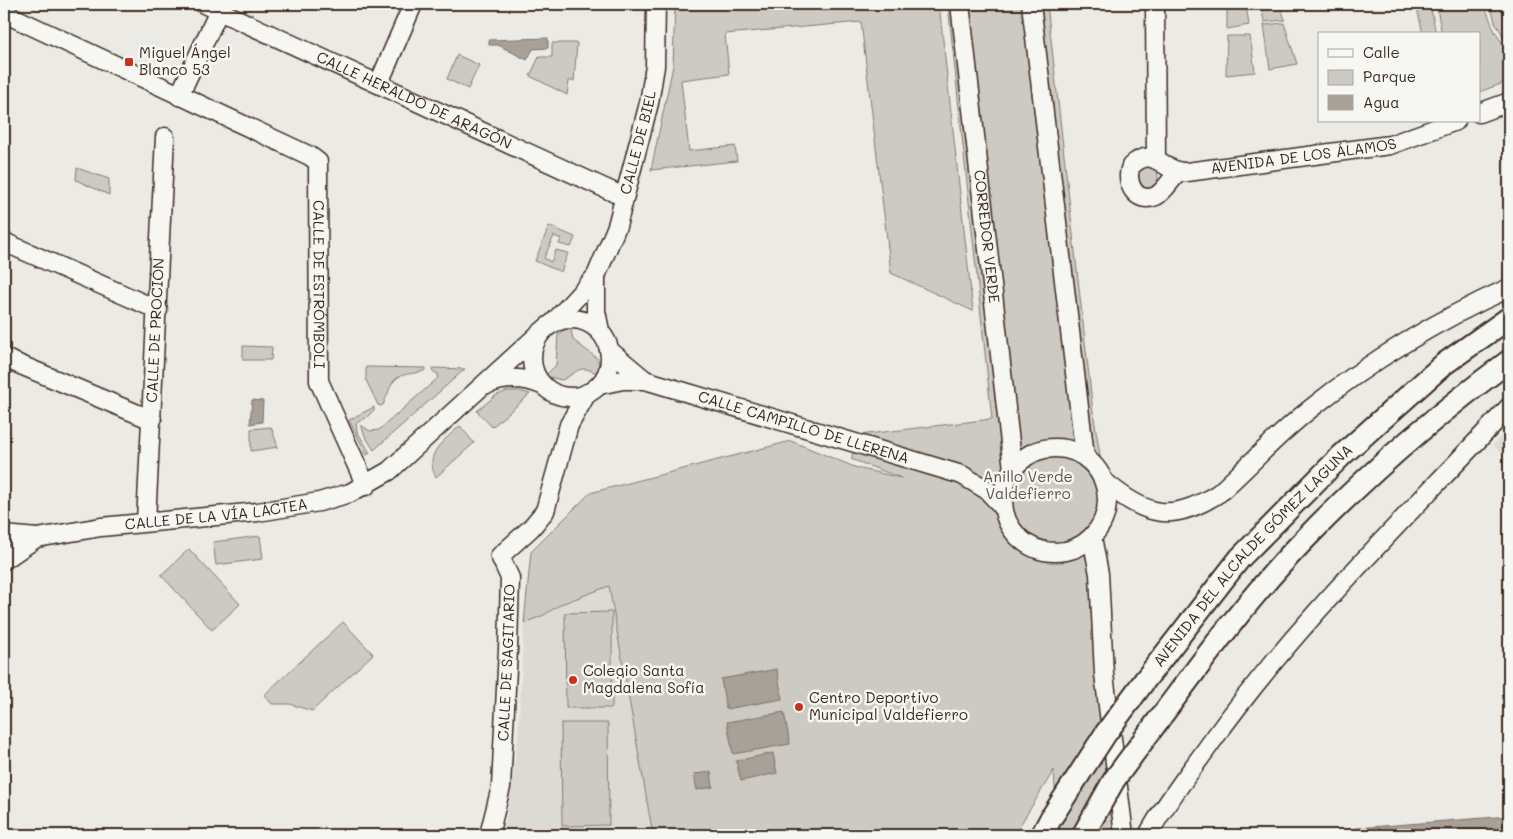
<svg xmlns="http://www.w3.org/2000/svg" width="1513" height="839" font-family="Mali,sans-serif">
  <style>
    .built { fill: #dcdad4 }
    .green { fill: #cdcac4; stroke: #847a71 }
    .water { fill: #a8a198; stroke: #7c7167 }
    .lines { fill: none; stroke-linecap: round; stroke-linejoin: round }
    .minor-casing { stroke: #3b2a1e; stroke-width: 21 }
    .major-casing { stroke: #3b2a1e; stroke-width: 25 }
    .minor { stroke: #f6f6f2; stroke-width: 18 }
    .major { stroke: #f6f6f2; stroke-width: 21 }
    .major-bridge-casing { stroke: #3b2a1e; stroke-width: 25; stroke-linecap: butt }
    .major-bridge { stroke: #f6f6f2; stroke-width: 21 }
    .poi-dot { fill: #c8321e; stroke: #f6f6f2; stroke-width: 2 }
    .labels { text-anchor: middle; stroke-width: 5; stroke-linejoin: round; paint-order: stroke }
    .poi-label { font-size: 15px; fill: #3b2a1e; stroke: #f6f6f2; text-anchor: start }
    .street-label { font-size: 15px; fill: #3b2a1e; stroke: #f6f6f2 }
    .park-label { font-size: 15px; fill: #605248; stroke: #f6f6f2 }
  </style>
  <rect width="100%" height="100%" fill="#ebeae5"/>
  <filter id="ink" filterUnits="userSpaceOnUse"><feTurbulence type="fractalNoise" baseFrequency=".02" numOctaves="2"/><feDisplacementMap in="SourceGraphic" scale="10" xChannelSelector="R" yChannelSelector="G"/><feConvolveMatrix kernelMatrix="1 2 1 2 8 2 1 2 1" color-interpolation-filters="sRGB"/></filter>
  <g filter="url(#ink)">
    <path class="built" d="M 1509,429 L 1509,461 L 1493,445 Z
      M 609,585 L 653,835 L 501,835 L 507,816 L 518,737 L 524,623 L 544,615 L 561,604 Z"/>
    <path class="green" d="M 675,4 L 939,4 L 973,311 L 891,273 L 861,22 L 725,34 L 729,74 L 681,80 L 689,151 L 735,146 L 737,161 L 651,170 L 673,66 Z
      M 948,4 L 1047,4 L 1093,412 L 1108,505 L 1100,527 L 1092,537 L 1124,835 L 1058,835 L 1054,770 L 1014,835 L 653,835 L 609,586 L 561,604 L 544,615 L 524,623 L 531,552 L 590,493 L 791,441 L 857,468 L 901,478 L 851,459 L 859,435 L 992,419 Z
      M 1227,4 L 1246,4 L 1249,25 L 1227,29 Z
      M 1261,4 L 1280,4 L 1285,20 L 1264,22 Z
      M 1416,4 L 1430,4 L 1436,34 L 1423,34 Z
      M 1436,4 L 1484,4 L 1494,30 L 1509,54 L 1509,81 L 1479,92 L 1479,34 L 1442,34 Z
      M 1490,4 L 1507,4 L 1509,8 L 1509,46 L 1495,22 Z
      M 1284,23 L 1297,64 L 1270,69 L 1264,25 Z
      M 1227,36 L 1250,36 L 1255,72 L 1226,75 Z
      M 552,43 L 577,43 L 574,81 L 569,81 L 567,95 L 530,76 L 539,57 L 552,57 Z
      M 457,55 L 479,65 L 468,89 L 447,79 Z
      M1136 177a11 11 0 1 1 22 0a11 11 0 1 1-22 0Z
      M 77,168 L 109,179 L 109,195 L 76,180 Z
      M 549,226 L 575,237 L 571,247 L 559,244 L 561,239 L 554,236 L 544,258 L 551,262 L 556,250 L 568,253 L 561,272 L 535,261 Z
      M 570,325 L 573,340 L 598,359 L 600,375 C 579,363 580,371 562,380 L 545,376 L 556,365 L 558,335 Z
      M 243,346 L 272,347 L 271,360 L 243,360 Z
      M 366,367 L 426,368 L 424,371 C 405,376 395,371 388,393 C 387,398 384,398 384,404 L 381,406 L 378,405 L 366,380 Z
      M 433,368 L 465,369 L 374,450 L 365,436 L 361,425 L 370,431 L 379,430 L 438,378 L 438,374 L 432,371 Z
      M 507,391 L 520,391 L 530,394 L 492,427 L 477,411 L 495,396 Z
      M 374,407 L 374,410 L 366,418 L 356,423 L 357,431 L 370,453 L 367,455 L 349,420 Z
      M 460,426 L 474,443 L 436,477 C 423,453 444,441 460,426 Z
      M 271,427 L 278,447 L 251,451 L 251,429 Z
      M 260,536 L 263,559 L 216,565 L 213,542 Z
      M 189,549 L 240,604 L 212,630 L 161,575 Z
      M 612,612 L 612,708 L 566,708 L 565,613 Z
      M 343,622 L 373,654 L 312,711 L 290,704 L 272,704 L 264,695 Z
      M 561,723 L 608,723 L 609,825 L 562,826 Z"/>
    <path class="water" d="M 548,38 L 548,48 L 533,49 L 527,60 L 498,45 L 489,45 L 489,40 Z
      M 252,400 L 263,401 L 262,422 L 250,424 Z
      M 777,669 L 782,699 L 726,709 L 721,679 Z
      M 784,712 L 790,744 L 733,754 L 727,722 Z
      M 773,753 L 777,773 L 741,781 L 736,761 Z
      M 711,772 L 713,787 L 697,790 L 694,774 Z
      M 1509,816 L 1509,835 L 1333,835 L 1357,828 Z"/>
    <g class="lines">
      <g class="minor-casing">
        <g id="minor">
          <path id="s1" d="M 204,4 L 624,197"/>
          <path id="s2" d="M 960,4 L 1013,469"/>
          <path d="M 1031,4 L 1085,457"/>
          <path d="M 1155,4 L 1156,159"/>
          <path id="s3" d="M 4,13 L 310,156 L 318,162 L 319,381 L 366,486"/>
          <path d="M 379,83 L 413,4"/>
          <path d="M 179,96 L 219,11"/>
          <path d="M 1479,113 L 1509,102"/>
          <path id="s4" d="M 1178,173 C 1170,180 1165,191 1156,196 C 1136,205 1124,182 1131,166 C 1155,143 1163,174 1187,172 L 1390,145 L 1456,121"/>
          <path d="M 4,242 L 158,310"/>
          <path d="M 596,276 L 596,311 L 600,331"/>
          <circle cx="571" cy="358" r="39"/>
          <path id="s5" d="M 553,323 L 596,276 L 617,226 L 649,103 L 655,66 L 656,4"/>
          <path d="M 609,350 L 645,380"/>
          <path d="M 4,358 L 152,420"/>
          <path d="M 488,384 C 506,377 524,377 542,385"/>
          <path id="s6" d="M 599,385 L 623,380 L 645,380 L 962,475 L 987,490 L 1002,506"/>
          <circle cx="1055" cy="500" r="52"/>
          <path d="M 1105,482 C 1147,517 1172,523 1219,493 C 1249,466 1277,435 1309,410 C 1370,361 1438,320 1509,288"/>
          <path id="s7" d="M 146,522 L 165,137"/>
          <path id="s8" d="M 4,535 L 37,538 L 101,527 L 258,512 L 319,502 L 350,493 L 389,471 L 540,333"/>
          <path d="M 1092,537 L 1099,574 L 1104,674 L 1124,835"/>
          <path d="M 4,560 L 36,538"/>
          <path id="s9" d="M 489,835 L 501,787 L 508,649 L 510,578 L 500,556 L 531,528 L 545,511 L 569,425 L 587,393"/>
          <path d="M 1148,835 C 1165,803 1189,774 1210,744 C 1298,621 1406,518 1509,407"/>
        </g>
      </g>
      <g class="major-casing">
        <g id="major">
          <path id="s10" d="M 1145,680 L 1240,558 L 1341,456 L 1444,364 L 1509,318"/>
          <path d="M 1157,722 C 1204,659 1251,594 1307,537 C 1369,473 1437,414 1509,361"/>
          <path d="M 1042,835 L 1051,818"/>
        </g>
      </g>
      <use href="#minor" class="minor"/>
      <use href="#major" class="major"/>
      <g class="major-bridge-casing">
        <path id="major-bridge" d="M 1051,818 L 1106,733 L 1145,680
          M 1083,835 L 1114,780 L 1157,722"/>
      </g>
      <use href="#major-bridge" class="major-bridge"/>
    </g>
  </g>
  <g class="poi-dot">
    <rect x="124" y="57" width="10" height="10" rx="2.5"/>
    <circle cx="573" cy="680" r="5"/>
    <circle cx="799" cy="707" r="5"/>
  </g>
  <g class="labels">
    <g class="poi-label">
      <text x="139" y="58">Miguel Ángel<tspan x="139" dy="17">Blanco 53</tspan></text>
      <text x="583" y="676">Colegio Santa<tspan x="583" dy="17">Magdalena Sofía</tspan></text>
      <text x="809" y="703">Centro Deportivo<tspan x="809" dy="17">Municipal Valdefierro</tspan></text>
    </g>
    <g class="street-label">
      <text dy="5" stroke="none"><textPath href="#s1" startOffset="231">CALLE HERALDO DE ARAGÓN</textPath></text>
      <text dy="5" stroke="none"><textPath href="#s5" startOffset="204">CALLE DE BIEL</textPath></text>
      <text dy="5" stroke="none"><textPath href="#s4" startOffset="262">AVENIDA DE LOS ÁLAMOS</textPath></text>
      <text dy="5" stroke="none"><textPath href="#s2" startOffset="234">CORREDOR VERDE</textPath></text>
      <text dy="5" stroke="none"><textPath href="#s3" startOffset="470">CALLE DE ESTRÓMBOLI</textPath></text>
      <text dy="5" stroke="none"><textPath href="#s7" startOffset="192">CALLE DE PROCIÓN</textPath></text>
      <text dy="5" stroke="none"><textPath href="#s6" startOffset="212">CALLE CAMPILLO DE LLERENA</textPath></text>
      <text dy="5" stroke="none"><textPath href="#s8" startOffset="214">CALLE DE LA VÍA LÁCTEA</textPath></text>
      <text dy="5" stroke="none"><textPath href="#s10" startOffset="165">AVENIDA DEL ALCALDE GÓMEZ LAGUNA</textPath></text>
      <text dy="5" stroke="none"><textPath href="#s9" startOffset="174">CALLE DE SAGITARIO</textPath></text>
    </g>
    <g class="park-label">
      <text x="1028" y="482">Anillo Verde<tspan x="1028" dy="17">Valdefierro</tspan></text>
    </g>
  </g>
  <rect width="1513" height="839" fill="none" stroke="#f6f6f2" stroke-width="20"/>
  <rect x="10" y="10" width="1493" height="819" fill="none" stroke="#3b2a1e" stroke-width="2" filter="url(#ink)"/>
  <rect x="1318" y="32" width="162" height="90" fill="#f6f6f2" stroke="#aba49d"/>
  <rect x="1328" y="49" width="25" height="8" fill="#f6f6f2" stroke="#aba49d"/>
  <text x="1363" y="58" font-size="15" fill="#3b2a1e">Calle</text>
  <rect x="1328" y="70" width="25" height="15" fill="#cdcac4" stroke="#aba49d"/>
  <text x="1363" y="82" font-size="15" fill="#3b2a1e">Parque</text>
  <rect x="1328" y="95" width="25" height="15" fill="#a8a198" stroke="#aba49d"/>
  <text x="1363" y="108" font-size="15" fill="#3b2a1e">Agua</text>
</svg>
